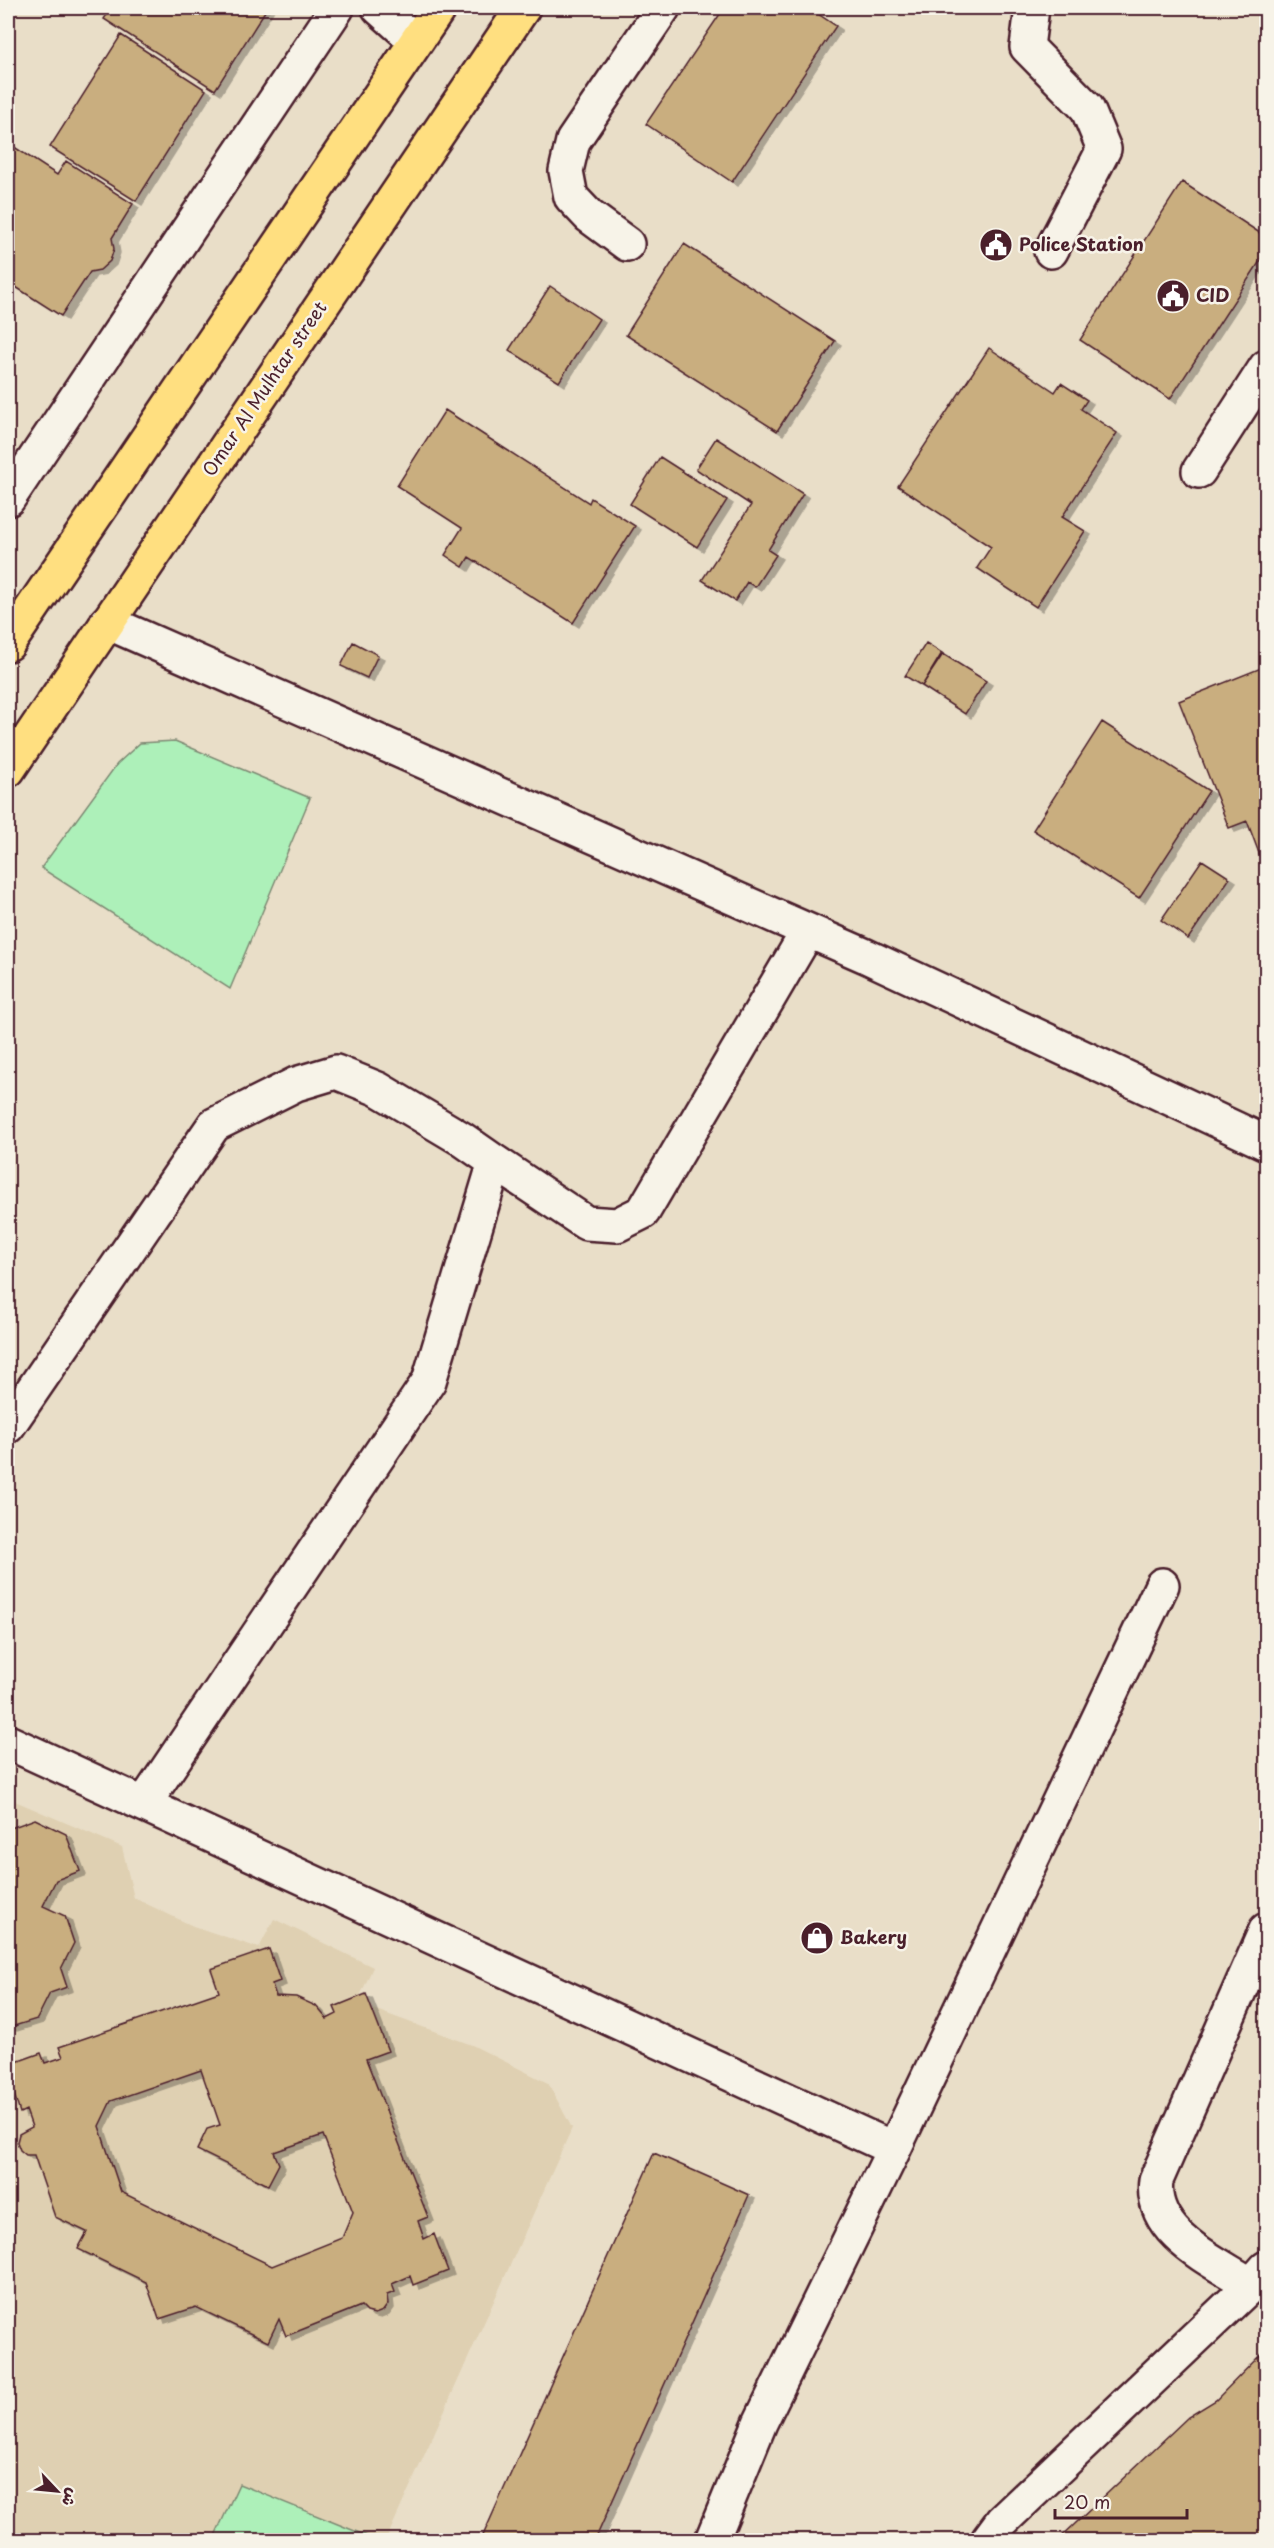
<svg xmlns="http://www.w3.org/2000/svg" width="1274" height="2548" font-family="'Playpen Sans','Playpen Sans Arabic',sans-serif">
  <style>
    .built { fill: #dfd0b2 }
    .green { fill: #adf0b9; stroke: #7c8872; stroke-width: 1.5 }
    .building { fill: #c9ae7f; stroke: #4a1f2b; stroke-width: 1.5; fill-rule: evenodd; filter: url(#shadow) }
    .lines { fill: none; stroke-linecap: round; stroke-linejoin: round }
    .minor-casing { stroke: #4a1f2b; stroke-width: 38 }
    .major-casing { stroke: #4a1f2b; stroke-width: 38 }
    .minor { stroke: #f7f3e8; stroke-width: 33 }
    .major { stroke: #ffdf80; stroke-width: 33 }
    .labels { text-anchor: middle; stroke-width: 5; stroke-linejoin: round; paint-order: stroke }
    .poi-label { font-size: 18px; font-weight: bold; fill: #4a1f2b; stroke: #f7f3e8; text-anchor: start }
    .street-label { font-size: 18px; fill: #4a1f2b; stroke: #f7f3e8 }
  </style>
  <defs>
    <filter id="shadow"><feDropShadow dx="6" dy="4" stdDeviation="0" flood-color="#0004"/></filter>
  </defs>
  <rect width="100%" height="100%" fill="#e9dec8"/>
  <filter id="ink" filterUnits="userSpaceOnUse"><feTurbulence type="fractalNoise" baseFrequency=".0167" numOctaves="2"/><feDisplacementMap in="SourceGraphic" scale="12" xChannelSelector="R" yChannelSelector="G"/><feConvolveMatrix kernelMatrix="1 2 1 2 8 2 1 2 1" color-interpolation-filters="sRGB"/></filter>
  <g filter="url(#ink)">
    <path class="built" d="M 8,1798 L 122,1847 L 134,1898 L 193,1926 L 259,1948 L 274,1919 L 373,1967 L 357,2003 L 472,2045 L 548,2083 L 572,2128 L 386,2540 L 8,2540 Z"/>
    <path class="green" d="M 175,741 L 310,798 L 230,989 L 41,868 L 117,764 L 140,743 Z
      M 239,2484 L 372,2538 L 371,2540 L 213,2540 Z"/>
    <path class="building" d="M 111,8 L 267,8 L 215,90 L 104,19 Z
      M 724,8 L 809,8 L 836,26 L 732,182 L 646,124 Z
      M 121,35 L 206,90 L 136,201 L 50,147 Z
      M 8,143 L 57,175 L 66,161 L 133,204 L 112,238 L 114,249 L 110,261 L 100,270 L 90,272 L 61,316 L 8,282 Z
      M 1182,182 L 1266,237 L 1266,252 L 1170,399 L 1080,340 Z
      M 684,244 L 835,341 L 777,431 L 626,335 Z
      M 550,286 L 599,319 L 559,382 L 509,350 Z
      M 989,348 L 1055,392 L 1061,383 L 1087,400 L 1081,409 L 1117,433 L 1062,517 L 1085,531 L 1036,607 L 977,568 L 991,547 L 898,486 Z
      M 445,410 L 589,503 L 591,498 L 635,526 L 573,623 L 469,557 L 463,567 L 445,555 L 462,528 L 397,486 Z
      M 716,438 L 803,494 L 768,550 L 776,555 L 755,587 L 747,582 L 735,601 L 702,580 L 751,505 L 696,469 Z
      M 660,457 L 727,500 L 697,547 L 630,504 Z
      M 353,642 L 378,655 L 367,678 L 341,666 Z
      M 926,643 L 942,653 L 922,686 L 905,676 Z
      M 943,654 L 986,681 L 965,714 L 922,686 Z
      M 1266,666 L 1266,872 L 1247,821 L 1229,828 L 1179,701 Z
      M 1102,722 L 1209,791 L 1139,898 L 1033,830 Z
      M 1202,860 L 1230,878 L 1188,939 L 1161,920 Z
      M 35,1819 L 66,1834 L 80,1871 L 56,1880 L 43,1906 L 65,1916 L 74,1943 L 61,1969 L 67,1987 L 50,1993 L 37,2019 L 11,2027 L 8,2026 L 8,1829 Z
      M 269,1949 L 280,1981 L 272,1984 L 276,1996 L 296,1997 L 316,2006 L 327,2019 L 337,2014 L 334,2007 L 366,1994 L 388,2051 L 366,2059 L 428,2217 L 418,2221 L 424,2239 L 434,2234 L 448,2271 L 413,2285 L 410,2276 L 392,2284 L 395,2292 L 387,2295 L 388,2304 L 383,2311 L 375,2314 L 367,2312 L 361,2306 L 286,2336 L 279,2319 L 268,2342 L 196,2307 L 159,2319 L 146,2282 L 78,2249 L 87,2232 L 55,2217 L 34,2155 L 26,2155 L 20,2150 L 17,2142 L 19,2134 L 32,2127 L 26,2110 L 20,2113 L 8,2075 L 8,2065 L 41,2053 L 45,2063 L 63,2057 L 59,2047 L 219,1992 L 211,1969 ZM 201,2070 L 220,2125 L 207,2129 L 197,2150 L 268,2185 L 279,2164 L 274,2152 L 323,2135 L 353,2212 L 342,2238 L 272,2266 L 121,2192 L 99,2126 L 111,2101 Z
      M 654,2153 L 749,2195 L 595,2540 L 481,2540 Z
      M 1266,2349 L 1266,2540 L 1058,2540 L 1188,2417 L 1216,2400 Z"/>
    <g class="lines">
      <g class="minor-casing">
        <path id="minor" d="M 379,8 L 416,41
          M 1032,8 L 1027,47 L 1087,108 L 1104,149 L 1051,251
          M 627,244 L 589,216 L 571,197 L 566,171 L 573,141 L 663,8
          M 1199,471 L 1266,367
          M 8,499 L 337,8
          M 107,622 L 866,956 L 1266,1143
          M 495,1162 L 586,1223 L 617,1225 L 643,1212 L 808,931
          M 8,1426 L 214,1125 L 296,1084 L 336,1072 L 378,1089 L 462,1139 L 495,1162 L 429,1381 L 144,1804
          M 8,1742 L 894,2149
          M 1251,2285 C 1213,2260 1149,2234 1156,2180 L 1266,1930
          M 712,2540 L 760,2423 L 894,2149 L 1162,1585
          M 988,2540 L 1002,2521 L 1251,2285 L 1266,2268"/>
      </g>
      <g class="major-casing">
        <path id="major" d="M 8,644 L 439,8
          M 8,770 L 523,8"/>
      </g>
      <use href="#minor" class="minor"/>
      <use href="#major" class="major"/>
    </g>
  </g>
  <defs>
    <g id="civic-disc" transform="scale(1.725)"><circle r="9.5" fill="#4a1f2b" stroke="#f7f3e8"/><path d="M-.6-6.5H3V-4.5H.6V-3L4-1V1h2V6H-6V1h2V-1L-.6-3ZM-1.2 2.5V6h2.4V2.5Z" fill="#fff"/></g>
    <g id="shop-disc" transform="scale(1.725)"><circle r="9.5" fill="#4a1f2b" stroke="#f7f3e8"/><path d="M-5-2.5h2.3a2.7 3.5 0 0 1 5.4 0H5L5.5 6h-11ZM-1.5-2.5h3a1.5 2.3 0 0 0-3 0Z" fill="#fff"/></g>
  </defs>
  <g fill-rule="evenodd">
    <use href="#civic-disc" x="996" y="245"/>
    <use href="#civic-disc" x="1173" y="296"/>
    <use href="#shop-disc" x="817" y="1938"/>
  </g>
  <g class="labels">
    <g class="poi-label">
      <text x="1019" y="251">Police Station</text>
      <text x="1196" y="302">CID</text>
      <text x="840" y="1944">Bakery</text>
    </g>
    <g class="street-label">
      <text transform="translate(265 389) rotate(-56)" y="6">Omar Al Mulhtar street</text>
    </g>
  </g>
  <rect width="1274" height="2548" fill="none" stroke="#f7f3e8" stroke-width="30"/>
  <rect x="15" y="15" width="1244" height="2518" fill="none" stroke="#4a1f2b" stroke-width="2" filter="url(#ink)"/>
  <g transform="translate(57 2491) rotate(116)" stroke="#f7f3e8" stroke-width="4.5" paint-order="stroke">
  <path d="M0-4.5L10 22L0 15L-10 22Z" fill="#4a1f2b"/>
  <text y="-9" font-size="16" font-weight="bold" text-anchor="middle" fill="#4a1f2b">ش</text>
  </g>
  <path d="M1055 2509v9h132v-9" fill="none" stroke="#4a1f2b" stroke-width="3"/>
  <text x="1064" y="2509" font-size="18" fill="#4a1f2b" stroke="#f7f3e8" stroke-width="4.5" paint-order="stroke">20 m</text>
</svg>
